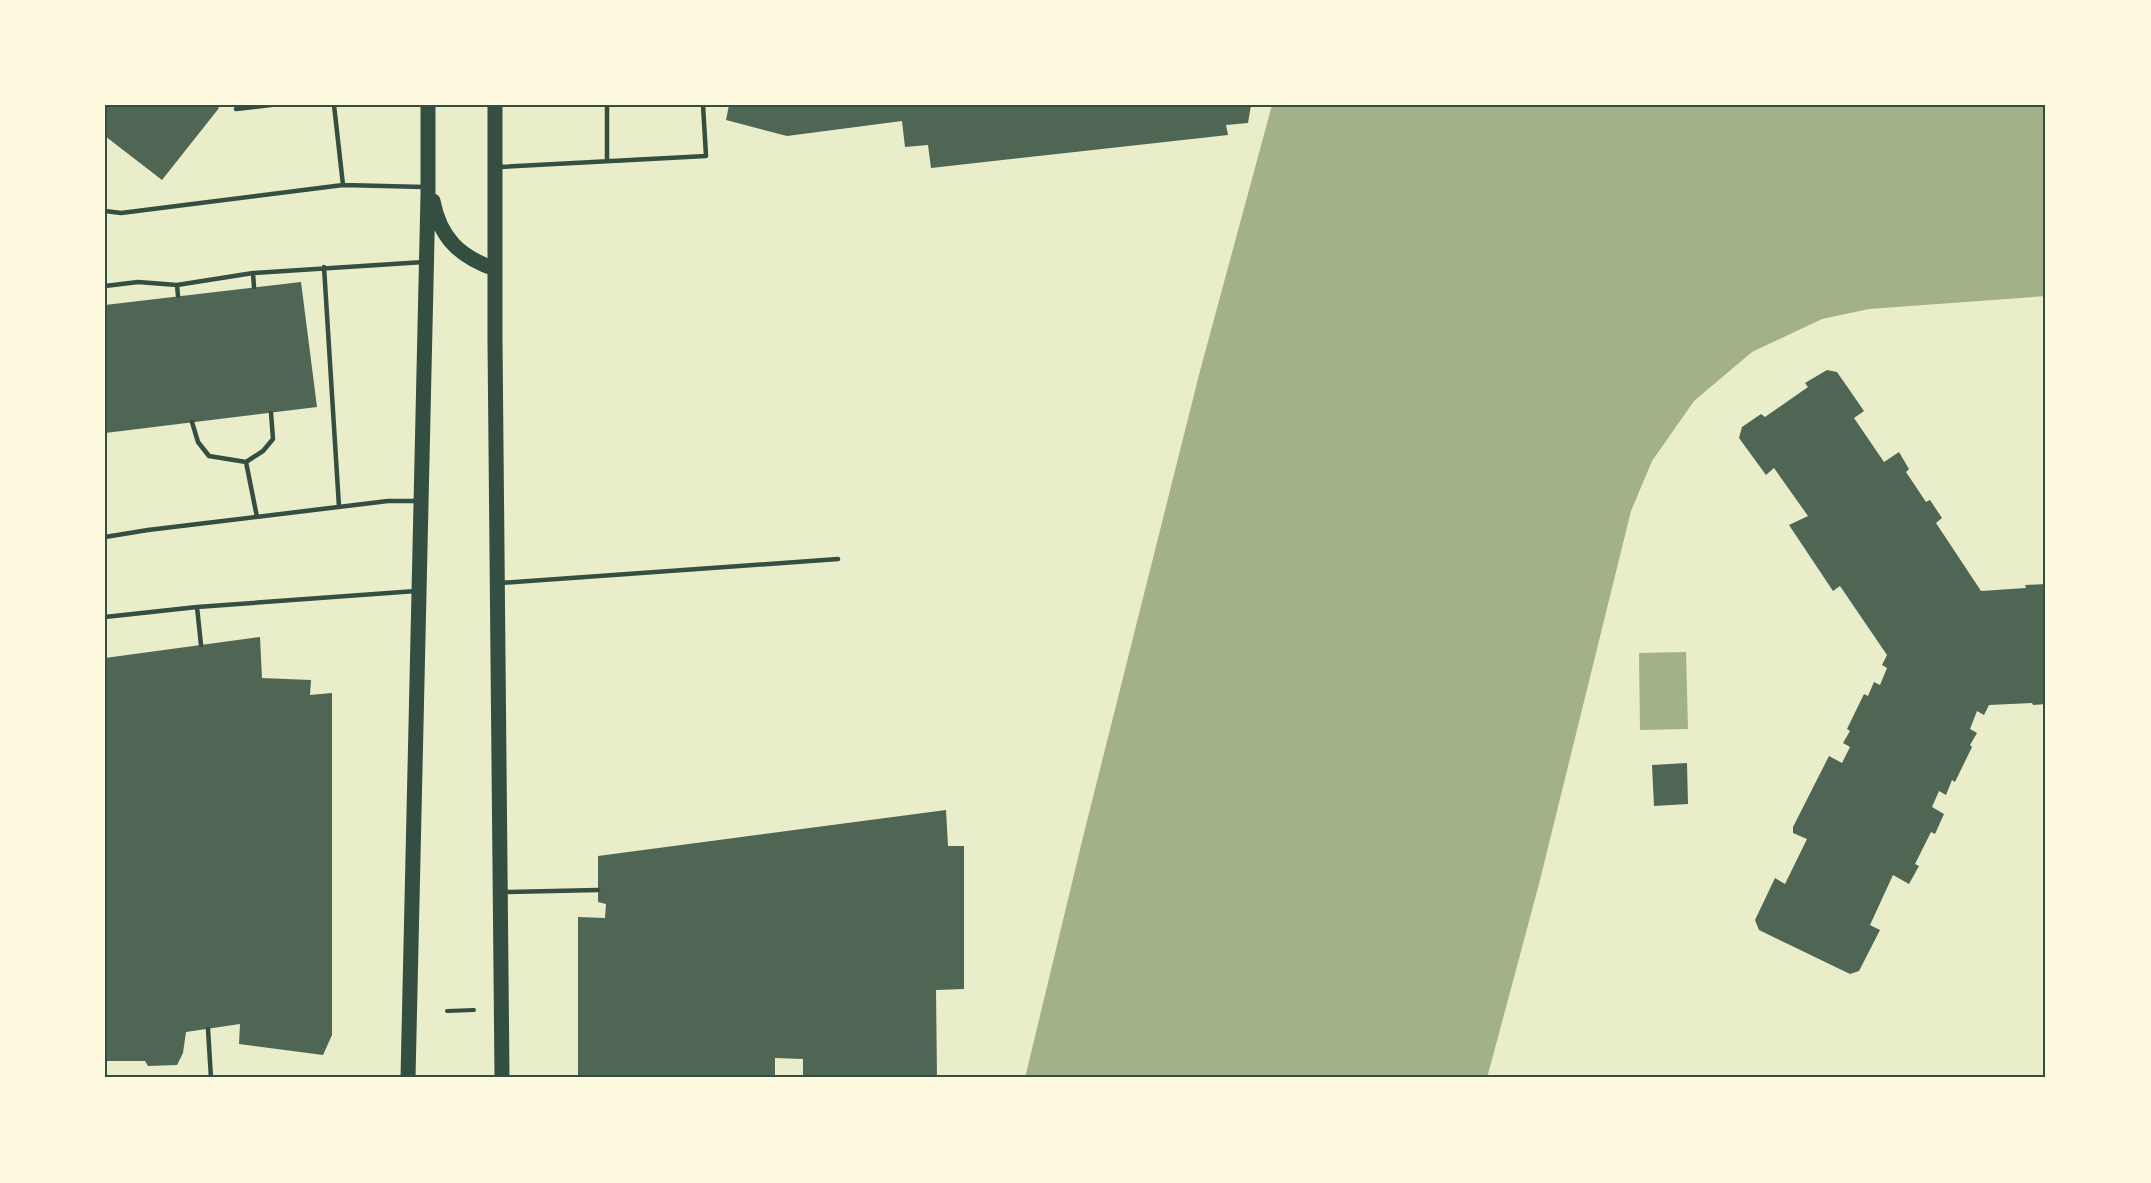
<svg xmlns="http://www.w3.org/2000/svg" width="2151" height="1183" font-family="'DejaVu Sans',sans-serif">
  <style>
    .water { fill: #a3b18a }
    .building { fill: #4f6655 }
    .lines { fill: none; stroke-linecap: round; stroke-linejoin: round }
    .path { stroke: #344e41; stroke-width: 4 }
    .service { stroke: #344e41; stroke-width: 4.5 }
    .primary { stroke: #344e41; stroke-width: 15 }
    .neatline { fill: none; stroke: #344e41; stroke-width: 2 }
  </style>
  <rect width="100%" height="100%" fill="#e9edc9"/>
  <path class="water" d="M 1272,105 L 2046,105 L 2046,296 L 1869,309 L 1822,319 L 1752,352 L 1694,401 L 1652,461 L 1631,511 L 1539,884 L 1487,1078 L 1025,1078 L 1084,833 L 1200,371 Z
    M 1686,652 L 1688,729 L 1640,730 L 1639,653 Z"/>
  <path class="building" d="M 105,105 L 215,105 L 219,108 L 162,180 L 105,136 Z
    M 729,105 L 1251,105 L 1248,123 L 1226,125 L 1228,135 L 931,168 L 928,145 L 905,147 L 902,121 L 787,136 L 726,120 Z
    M 301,282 L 317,407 L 105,433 L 105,305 Z
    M 1827,370 L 1837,372 L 1864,411 L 1854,418 L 1884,462 L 1899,452 L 1909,469 L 1906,472 L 1926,502 L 1930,500 L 1942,518 L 1936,523 L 1981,591 L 2026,588 L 2025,585 L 2046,584 L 2046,704 L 2033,705 L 2032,703 L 1989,705 L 1984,715 L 1977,711 L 1970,729 L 1977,733 L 1970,745 L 1972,747 L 1955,782 L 1952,780 L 1946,795 L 1939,791 L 1932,807 L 1944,814 L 1935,834 L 1931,832 L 1915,864 L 1919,866 L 1909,884 L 1893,875 L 1870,925 L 1880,930 L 1859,971 L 1850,974 L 1759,930 L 1755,920 L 1775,878 L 1785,884 L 1807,839 L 1793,833 L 1793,827 L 1829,756 L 1842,763 L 1850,747 L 1843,743 L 1850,731 L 1847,729 L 1864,694 L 1868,696 L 1874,682 L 1880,685 L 1887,668 L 1882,665 L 1887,655 L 1840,586 L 1833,591 L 1789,525 L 1808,516 L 1774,468 L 1766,475 L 1739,438 L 1742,427 L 1761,414 L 1765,417 L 1808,387 L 1805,383 Z
    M 260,637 L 262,678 L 311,680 L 310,695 L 332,693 L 332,1035 L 323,1055 L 239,1044 L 240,1024 L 186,1032 L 183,1053 L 177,1065 L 148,1066 L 145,1061 L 105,1061 L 105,658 Z
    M 1687,763 L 1688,804 L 1654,806 L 1652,765 Z
    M 946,810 L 948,846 L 964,846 L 964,989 L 936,990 L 937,1078 L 803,1078 L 803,1059 L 775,1058 L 775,1078 L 578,1078 L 578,917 L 605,918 L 606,904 L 598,902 L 598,856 Z"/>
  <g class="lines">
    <path class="path" d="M 447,1011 L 474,1010"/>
    <path class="service" d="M 607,105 L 607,160
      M 236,109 L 271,105
      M 499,167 L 706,156 L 703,105
      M 343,185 L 424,187
      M 105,211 L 121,213 L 343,185 L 334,105
      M 324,267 L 339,507
      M 253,273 L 254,287
      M 177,285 L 178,296
      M 105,286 L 138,282 L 177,285 L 253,273 L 424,262
      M 192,422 L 198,442 L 209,456 L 246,462
      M 257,517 L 246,462 L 263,451 L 273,439 L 271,413
      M 105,537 L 148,530 L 388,501 L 418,501
      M 500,583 L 838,559
      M 197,607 L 201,645
      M 105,617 L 197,607 L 416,591
      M 503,892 L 598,890
      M 208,1029 L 211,1078"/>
    <path class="primary" d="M 495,105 L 495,341 L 502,1078
      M 433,201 C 440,238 460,257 495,269
      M 408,1078 L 428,195 L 428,105"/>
  </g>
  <rect width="2151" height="1183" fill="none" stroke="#fefae0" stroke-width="213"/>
  <rect x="106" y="106" width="1938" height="970" class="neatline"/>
</svg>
